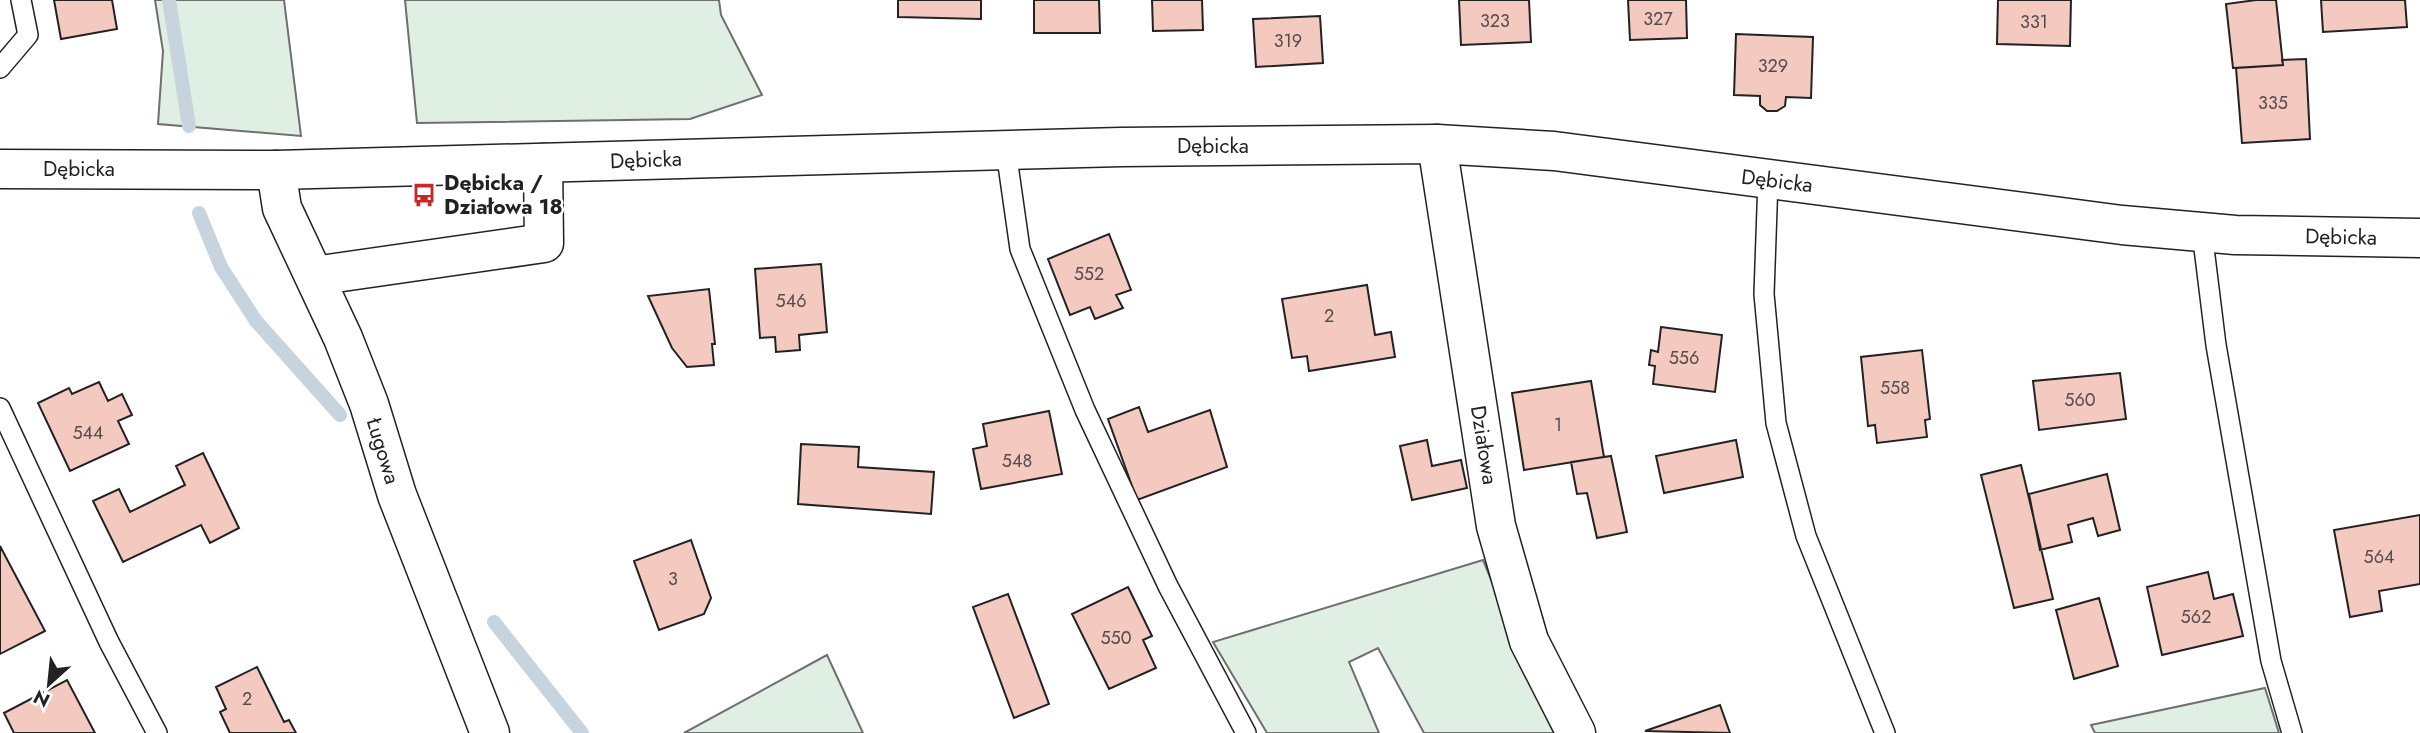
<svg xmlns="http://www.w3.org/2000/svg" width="2420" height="733" font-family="Jost,sans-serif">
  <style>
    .green { fill: #e0efe3; stroke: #6f6f6f; stroke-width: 2 }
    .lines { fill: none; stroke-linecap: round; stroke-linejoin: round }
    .stream { stroke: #c7d3dd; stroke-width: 14 }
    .building { fill: #f3c9c0; stroke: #222; stroke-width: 2 }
    .lane-casing { stroke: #222; stroke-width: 22 }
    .street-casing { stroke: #222; stroke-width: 41 }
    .secondary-casing { stroke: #222; stroke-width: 41 }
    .lane { stroke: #fff; stroke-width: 19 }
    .street { stroke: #fff; stroke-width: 38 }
    .secondary { stroke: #fff; stroke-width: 38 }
    .labels { text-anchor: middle; stroke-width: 5; stroke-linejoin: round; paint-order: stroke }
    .number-label { font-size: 18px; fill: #564c4a }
    .street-label { font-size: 21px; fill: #222; stroke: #fff }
    .poi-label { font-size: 21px; font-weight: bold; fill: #222; stroke: #fff; text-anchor: start }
  </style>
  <rect width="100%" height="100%" fill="#fff"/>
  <path class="green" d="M 155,0 L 284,0 L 301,136 L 158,124 L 163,51 Z
    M 405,0 L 719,0 L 721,15 L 762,95 L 690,119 L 417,123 Z
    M 1483,560 L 1554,733 L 1424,733 L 1378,648 L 1349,662 L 1379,733 L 1267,733 L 1213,642 Z
    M 827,655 L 863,733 L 684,733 Z
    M 2265,688 L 2279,733 L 2095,733 L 2091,725 Z"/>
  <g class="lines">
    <path class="stream" d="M 169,0 L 189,126
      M 199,213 L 221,267 L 256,321 L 340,415
      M 494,622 L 582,733"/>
  </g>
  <path class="building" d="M 54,0 L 112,0 L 117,29 L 61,39 Z
    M 898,0 L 981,0 L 981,19 L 898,17 Z
    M 1034,0 L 1099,0 L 1100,33 L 1034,33 Z
    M 1152,0 L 1202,0 L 1203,30 L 1153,31 Z
    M 1459,0 L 1529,0 L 1531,42 L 1461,45 Z
    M 1628,0 L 1686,0 L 1687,38 L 1630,40 Z
    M 1998,0 L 2071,0 L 2070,46 L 1997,44 Z
    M 2256,0 L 2276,0 L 2283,65 L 2233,68 L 2226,4 Z
    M 2321,0 L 2405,0 L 2407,27 L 2323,32 Z
    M 1320,16 L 1323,63 L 1256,67 L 1253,19 Z
    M 1736,34 L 1813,37 L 1811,98 L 1786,97 L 1785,106 L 1777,111 L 1767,111 L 1760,105 L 1760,96 L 1734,95 Z
    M 2306,59 L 2310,139 L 2242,143 L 2236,68 L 2283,65 L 2282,60 Z
    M 1109,234 L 1131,290 L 1116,295 L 1123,308 L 1095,319 L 1090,307 L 1070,315 L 1048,259 Z
    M 821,264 L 827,332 L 799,335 L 800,350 L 776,352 L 775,337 L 760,338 L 755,269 Z
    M 1367,285 L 1375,335 L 1391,332 L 1395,357 L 1309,371 L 1307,356 L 1292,358 L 1282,299 Z
    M 709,289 L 715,344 L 712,344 L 714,365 L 687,367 L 672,348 L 648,296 Z
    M 1661,327 L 1722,335 L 1715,392 L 1653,384 L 1655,366 L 1649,365 L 1651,350 L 1658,352 Z
    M 1922,350 L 1930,419 L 1925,420 L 1927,437 L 1877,443 L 1875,425 L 1868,426 L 1861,357 Z
    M 2120,373 L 2126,419 L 2039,430 L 2033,381 Z
    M 1591,381 L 1604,457 L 1524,470 L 1512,393 Z
    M 99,382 L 108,401 L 122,394 L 132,415 L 118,421 L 129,444 L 70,471 L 38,403 L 69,388 L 72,394 Z
    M 1139,407 L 1148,432 L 1210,410 L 1227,467 L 1137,500 L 1108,419 Z
    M 1049,411 L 1062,474 L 981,489 L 973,449 L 987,446 L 983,424 Z
    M 1427,440 L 1432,466 L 1461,460 L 1467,488 L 1412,500 L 1400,446 Z
    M 1736,440 L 1743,477 L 1664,493 L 1656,456 Z
    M 801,444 L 859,447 L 858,467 L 934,472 L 931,514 L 798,504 Z
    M 203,453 L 239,528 L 210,543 L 201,525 L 123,562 L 93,501 L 119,489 L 130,512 L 185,485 L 176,466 Z
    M 1611,456 L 1627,532 L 1597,538 L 1587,493 L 1577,494 L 1571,462 Z
    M 2021,465 L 2053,599 L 2014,608 L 1981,475 Z
    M 2107,474 L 2120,530 L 2098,536 L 2093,518 L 2068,525 L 2072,542 L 2040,550 L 2029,494 Z
    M 2420,515 L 2420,584 L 2379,591 L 2382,611 L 2350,617 L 2334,530 Z
    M 691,540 L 711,598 L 704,614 L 659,630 L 634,561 Z
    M 0,546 L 45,631 L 0,654 Z
    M 2208,572 L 2214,599 L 2233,594 L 2243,636 L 2162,655 L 2147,587 Z
    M 1128,587 L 1152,636 L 1143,640 L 1156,668 L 1109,689 L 1072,614 Z
    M 1008,594 L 1049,704 L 1014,718 L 973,607 Z
    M 2099,598 L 2118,666 L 2074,679 L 2056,610 Z
    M 257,667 L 284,722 L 289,720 L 296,733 L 230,733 L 220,712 L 226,709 L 216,687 Z
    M 67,680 L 95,733 L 14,733 L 4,713 Z
    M 1720,705 L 1730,733 L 1645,731 Z"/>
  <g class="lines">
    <g class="lane-casing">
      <path id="lane" d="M 0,68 L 28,35 L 21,0
        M 1006,151 L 1020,249 L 1085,410 L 1168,586 L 1246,733
        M 1768,180 L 1764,294 L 1776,423 L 1806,536 L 1885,733
        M 2202,232 L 2216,345 L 2271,661 L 2292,733
        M 0,408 L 109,642 L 157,733"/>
    </g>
    <g class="street-casing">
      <path id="street" d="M 1437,144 L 1496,526 L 1529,641 L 1576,733
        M 276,170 L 282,208 L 343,338 L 369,404 L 397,495 L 490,733
        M 314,276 L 544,243 L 543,163"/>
    </g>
    <g class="secondary-casing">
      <path id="secondary" d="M 0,169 L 276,170 L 1121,147 L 1437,144 L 1554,151 L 2122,225 L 2235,235 L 2420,238"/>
    </g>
    <use href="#lane" class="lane"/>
    <use href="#street" class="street"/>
    <use href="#secondary" class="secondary"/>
  </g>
  <defs>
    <g id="bus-bare" transform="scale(1.89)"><path d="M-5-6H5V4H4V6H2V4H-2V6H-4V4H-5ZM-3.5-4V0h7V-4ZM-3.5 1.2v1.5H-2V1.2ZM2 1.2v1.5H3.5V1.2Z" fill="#c62828" stroke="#fff" stroke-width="2.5" paint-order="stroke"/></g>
  </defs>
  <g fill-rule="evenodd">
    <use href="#bus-bare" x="424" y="195"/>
  </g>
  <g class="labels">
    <g class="number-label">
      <text x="1658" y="25">327</text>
      <text x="1495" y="27">323</text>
      <text x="2034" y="28">331</text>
      <text x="1288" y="47">319</text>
      <text x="1773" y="72">329</text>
      <text x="2273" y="109">335</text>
      <text x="1089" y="280">552</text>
      <text x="791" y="307">546</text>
      <text x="1329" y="322">2</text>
      <text x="1684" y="364">556</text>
      <text x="1895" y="394">558</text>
      <text x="2080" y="406">560</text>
      <text x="1558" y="431">1</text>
      <text x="88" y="439">544</text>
      <text x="1017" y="467">548</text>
      <text x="2379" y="563">564</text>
      <text x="673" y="585">3</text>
      <text x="2196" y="623">562</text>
      <text x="1116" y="644">550</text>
      <text x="247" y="705">2</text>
    </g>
    <g class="street-label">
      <text x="1213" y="153">Dębicka</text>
      <text transform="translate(646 160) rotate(-2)" y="7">Dębicka</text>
      <text x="79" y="176">Dębicka</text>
      <text transform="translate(1777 181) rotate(7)" y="7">Dębicka</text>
      <text transform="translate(2341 237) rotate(1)" y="7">Dębicka</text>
      <text transform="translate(1484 445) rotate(81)" y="7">Działowa</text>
      <text transform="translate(383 451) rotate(73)" y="7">Ługowa</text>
    </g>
    <g class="poi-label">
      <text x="444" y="190">Dębicka /<tspan x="444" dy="24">Działowa 18</tspan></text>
    </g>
  </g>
  <g transform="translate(49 684) rotate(207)" stroke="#ffffff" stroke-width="5" paint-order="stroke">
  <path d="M0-5L12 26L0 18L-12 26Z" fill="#222222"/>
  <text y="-10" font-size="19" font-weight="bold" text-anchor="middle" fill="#222222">N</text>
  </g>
</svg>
